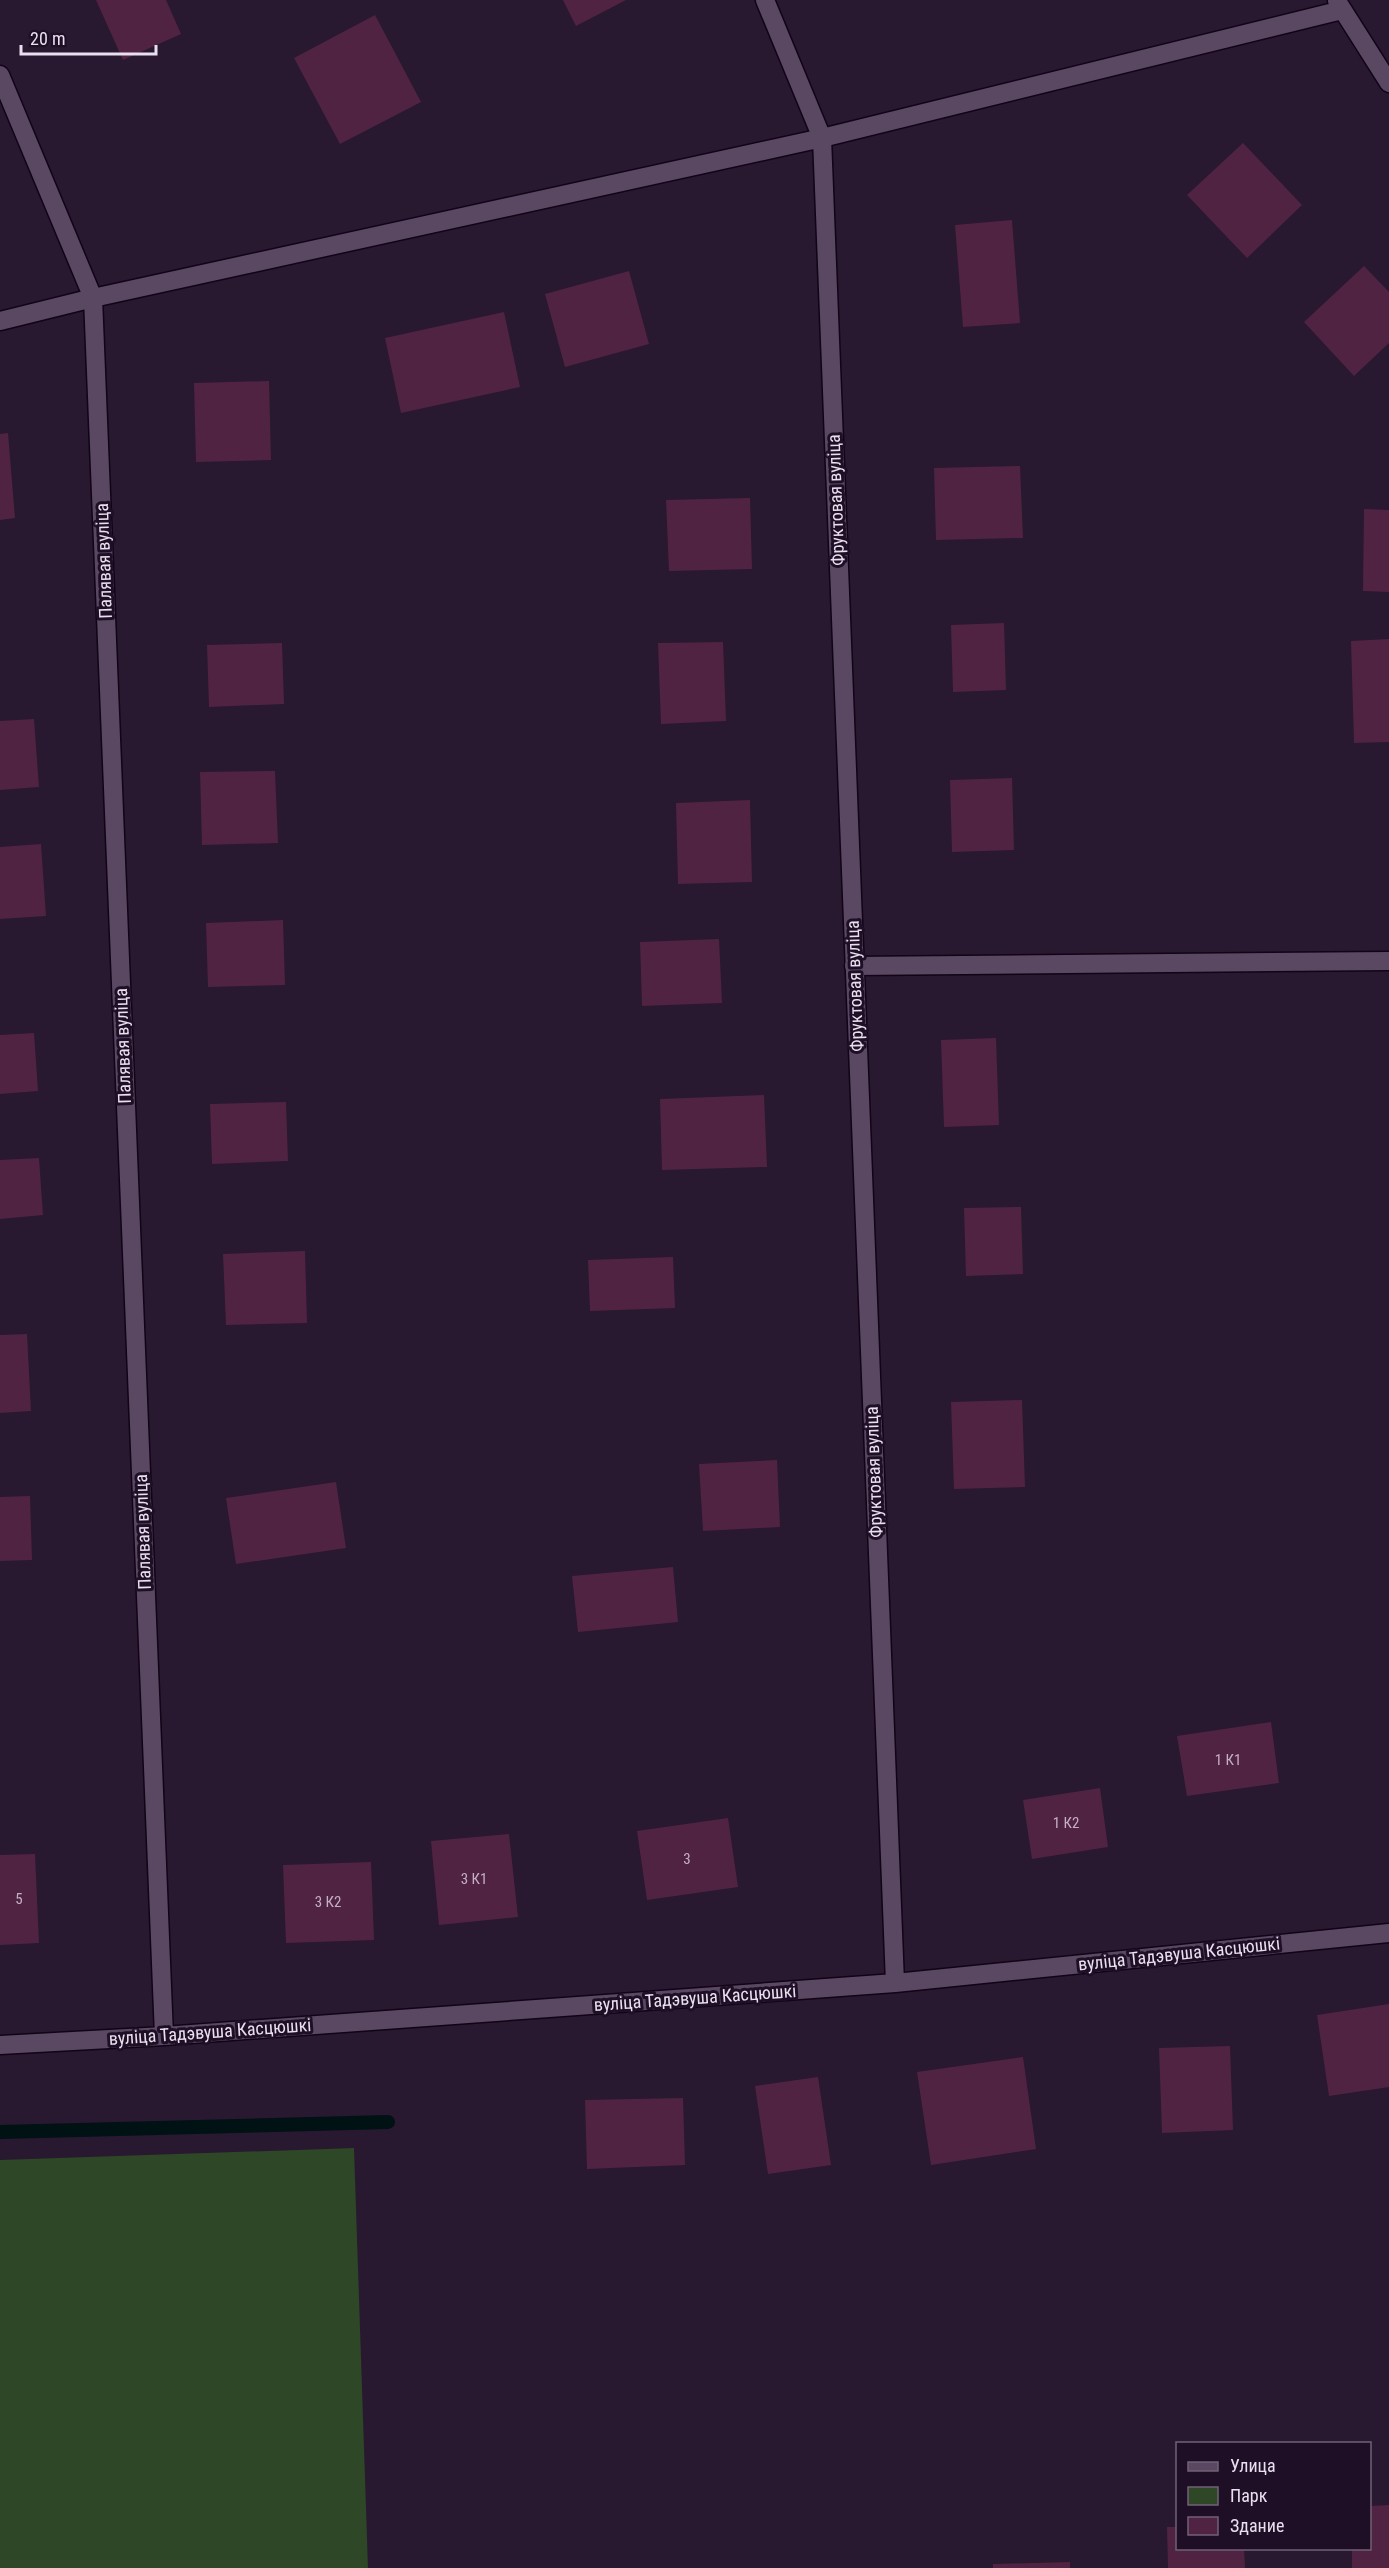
<svg xmlns="http://www.w3.org/2000/svg" width="1389" height="2568" font-family="'Roboto Condensed',sans-serif">
  <style>
    .green { fill: #2d4727 }
    .lines { fill: none; stroke-linecap: round; stroke-linejoin: round }
    .stream { stroke: #001214; stroke-width: 14 }
    .building { fill: #502343 }
    .lane-casing { stroke: #110417; stroke-width: 21 }
    .street-casing { stroke: #110417; stroke-width: 21 }
    .lane { stroke: #5a4863; stroke-width: 18 }
    .street { stroke: #5a4863; stroke-width: 18 }
    .labels { text-anchor: middle; stroke-width: 6; stroke-linejoin: round; paint-order: stroke }
    .number-label { font-size: 15px; fill: #c3b0c4 }
    .street-label { font-size: 18px; fill: #e9dfef; stroke: #1f0f26 }
  </style>
  <rect width="100%" height="100%" fill="#281830"/>
  <path class="green" d="M 354,2148 L 368,2568 L 0,2568 L 0,2160 Z"/>
  <g class="lines">
    <path class="stream" d="M 0,2132 L 388,2122"/>
  </g>
  <path class="building" d="M 96,0 L 166,0 L 181,34 L 123,60 Z
    M 563,0 L 626,0 L 576,26 Z
    M 375,15 L 421,102 L 340,144 L 294,58 Z
    M 1243,143 L 1302,205 L 1247,258 L 1187,195 Z
    M 1012,220 L 1020,323 L 963,327 L 955,225 Z
    M 1364,266 L 1389,292 L 1389,343 L 1354,376 L 1304,322 Z
    M 629,271 L 649,344 L 565,367 L 545,294 Z
    M 504,312 L 520,387 L 401,413 L 385,338 Z
    M 269,381 L 271,460 L 196,462 L 194,383 Z
    M 8,433 L 15,518 L 0,520 L 0,434 Z
    M 1020,466 L 1023,538 L 936,540 L 934,468 Z
    M 750,498 L 752,569 L 669,571 L 666,500 Z
    M 1364,509 L 1389,510 L 1389,592 L 1363,591 Z
    M 1004,623 L 1006,690 L 953,692 L 951,625 Z
    M 1389,639 L 1389,742 L 1354,743 L 1351,641 Z
    M 723,642 L 726,721 L 661,724 L 658,643 Z
    M 282,643 L 284,704 L 209,707 L 207,645 Z
    M 34,719 L 39,787 L 0,790 L 0,721 Z
    M 275,771 L 278,843 L 202,845 L 200,772 Z
    M 1012,778 L 1014,850 L 952,852 L 950,780 Z
    M 750,800 L 752,882 L 678,884 L 676,803 Z
    M 41,844 L 46,916 L 0,919 L 0,847 Z
    M 283,920 L 285,985 L 208,987 L 206,923 Z
    M 719,939 L 722,1003 L 642,1006 L 640,942 Z
    M 34,1033 L 38,1091 L 0,1094 L 0,1035 Z
    M 996,1038 L 999,1125 L 944,1127 L 941,1040 Z
    M 764,1095 L 767,1167 L 662,1170 L 660,1099 Z
    M 286,1102 L 288,1161 L 212,1164 L 210,1104 Z
    M 39,1158 L 43,1215 L 0,1219 L 0,1160 Z
    M 1021,1207 L 1023,1274 L 966,1276 L 964,1208 Z
    M 305,1251 L 307,1323 L 226,1325 L 223,1254 Z
    M 673,1257 L 675,1308 L 590,1311 L 588,1260 Z
    M 27,1334 L 31,1411 L 0,1413 L 0,1335 Z
    M 1022,1400 L 1025,1487 L 954,1489 L 951,1402 Z
    M 777,1460 L 780,1527 L 703,1531 L 699,1464 Z
    M 336,1482 L 346,1548 L 236,1564 L 226,1498 Z
    M 30,1496 L 32,1560 L 0,1561 L 0,1497 Z
    M 673,1567 L 678,1622 L 578,1632 L 572,1576 Z
    M 1271,1722 L 1279,1783 L 1187,1796 L 1177,1736 Z
    M 1100,1788 L 1108,1847 L 1032,1859 L 1023,1800 Z
    M 728,1818 L 738,1887 L 647,1900 L 637,1831 Z
    M 509,1834 L 518,1917 L 439,1925 L 431,1841 Z
    M 35,1854 L 39,1943 L 0,1945 L 0,1855 Z
    M 371,1862 L 374,1940 L 286,1943 L 283,1865 Z
    M 1389,2004 L 1389,2087 L 1329,2096 L 1317,2015 Z
    M 1230,2046 L 1233,2130 L 1162,2133 L 1159,2048 Z
    M 1023,2057 L 1036,2149 L 931,2165 L 917,2072 Z
    M 818,2077 L 831,2165 L 768,2174 L 755,2086 Z
    M 683,2098 L 685,2165 L 587,2169 L 585,2100 Z
    M 1389,2505 L 1389,2568 L 1352,2568 L 1352,2548 L 1370,2548 L 1370,2506 Z
    M 1167,2527 L 1178,2527 L 1178,2548 L 1244,2548 L 1245,2568 L 1168,2568 Z
    M 1070,2562 L 1070,2568 L 993,2568 L 993,2564 Z"/>
  <g class="lines">
    <g class="lane-casing">
      <path id="lane" d="M 854,966 L 1389,961"/>
    </g>
    <g class="street-casing">
      <path id="street" d="M 765,0 L 822,138 L 895,1983
        M 1337,1 L 1389,83
        M 0,75 L 93,298 L 164,2036
        M 0,321 L 93,298 L 822,138 L 1342,10
        M 0,2045 L 164,2036 L 895,1983 L 1389,1933"/>
    </g>
    <use href="#lane" class="lane"/>
    <use href="#street" class="street"/>
  </g>
  <g class="labels">
    <g class="number-label">
      <text x="1228" y="1765">1 К1</text>
      <text x="1066" y="1828">1 К2</text>
      <text x="687" y="1864">3</text>
      <text x="474" y="1884">3 К1</text>
      <text x="19" y="1904">5</text>
      <text x="328" y="1907">3 К2</text>
    </g>
    <g class="street-label">
      <text transform="translate(836 500) rotate(-92)" y="6">Фруктовая вуліца</text>
      <text transform="translate(104 561) rotate(-92)" y="6">Палявая вуліца</text>
      <text transform="translate(855 986) rotate(-92)" y="6">Фруктовая вуліца</text>
      <text transform="translate(123 1046) rotate(-92)" y="6">Палявая вуліца</text>
      <text transform="translate(874 1472) rotate(-92)" y="6">Фруктовая вуліца</text>
      <text transform="translate(143 1532) rotate(-92)" y="6">Палявая вуліца</text>
      <text transform="translate(1179 1954) rotate(-6)" y="6">вуліца Тадэвуша Касцюшкі</text>
      <text transform="translate(695 1998) rotate(-4)" y="6">вуліца Тадэвуша Касцюшкі</text>
      <text transform="translate(210 2032) rotate(-4)" y="6">вуліца Тадэвуша Касцюшкі</text>
    </g>
  </g>
  <rect x="1176" y="2442" width="195" height="108" fill="#1f0f26" stroke="#706276" stroke-width="1.5"/>
  <rect x="1188" y="2462" width="30" height="9" fill="#5a4863" stroke="#706276" stroke-width="1.5"/>
  <text x="1230" y="2472" font-size="18" fill="#e9dfef">Улица</text>
  <rect x="1188" y="2487" width="30" height="18" fill="#2d4727" stroke="#706276" stroke-width="1.5"/>
  <text x="1230" y="2502" font-size="18" fill="#e9dfef">Парк</text>
  <rect x="1188" y="2517" width="30" height="18" fill="#502343" stroke="#706276" stroke-width="1.5"/>
  <text x="1230" y="2532" font-size="18" fill="#e9dfef">Здание</text>
  <path d="M21 45v9h135v-9" fill="none" stroke="#e9dfef" stroke-width="3"/>
  <text x="30" y="45" font-size="18" fill="#e9dfef" stroke="#1f0f26" stroke-width="4.5" paint-order="stroke">20 m</text>
</svg>
